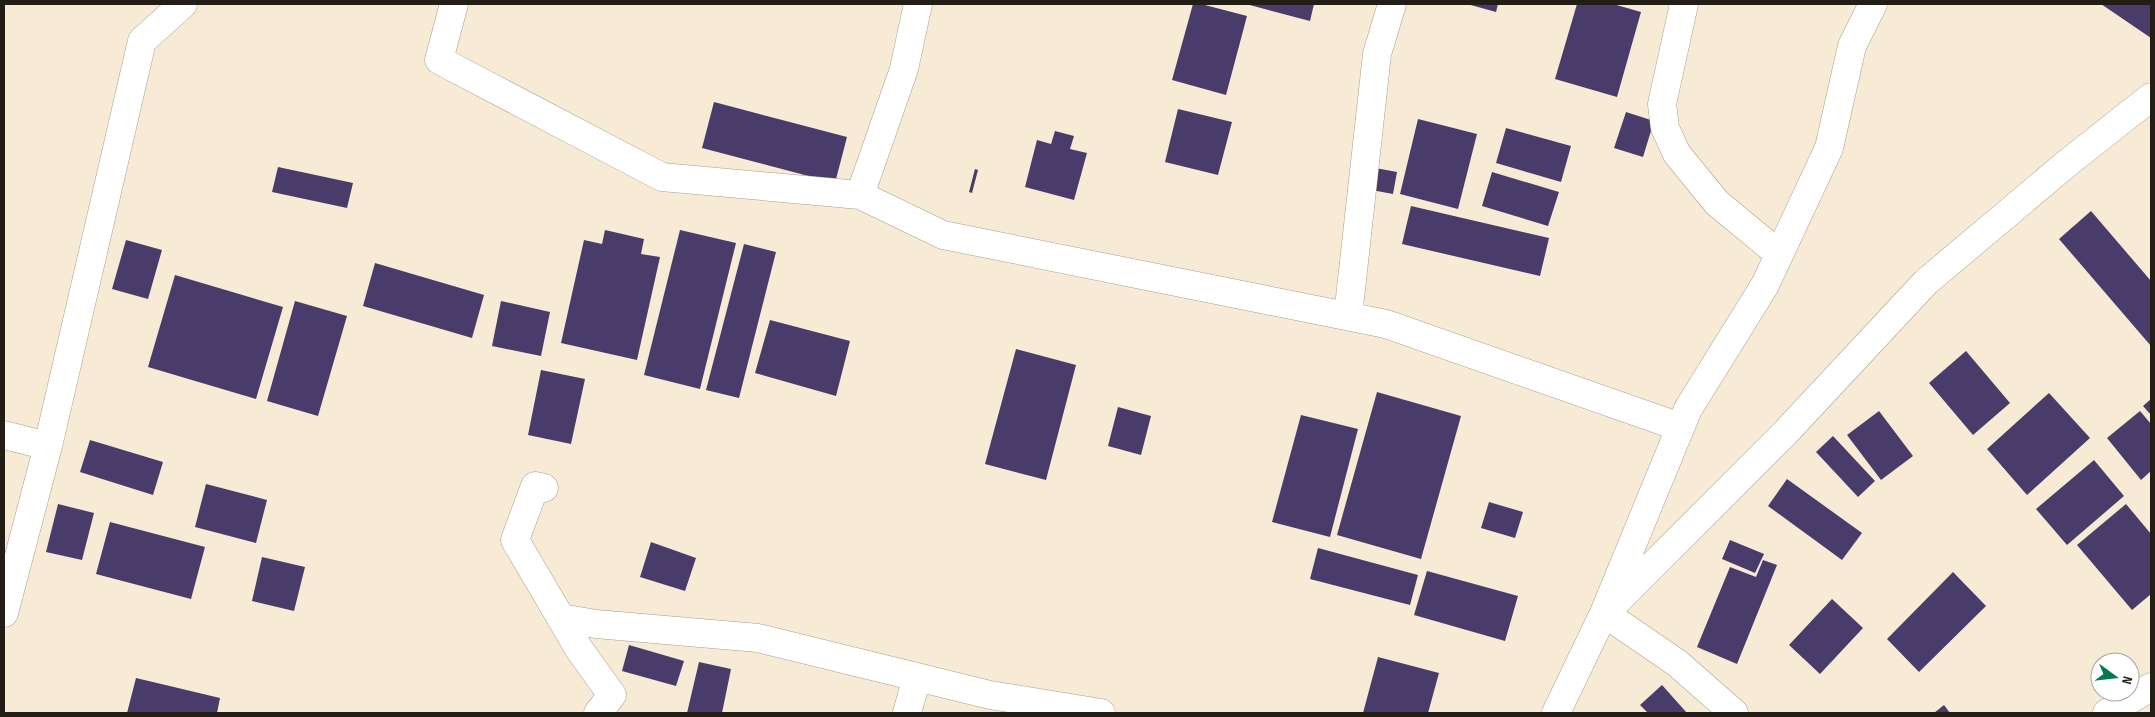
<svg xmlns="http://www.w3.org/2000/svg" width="2155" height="717" font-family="'Sofia Sans Condensed',sans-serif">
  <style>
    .building { fill: #493c6a }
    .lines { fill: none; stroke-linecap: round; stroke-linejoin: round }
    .street-casing { stroke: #aa9f8b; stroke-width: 29 }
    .street { stroke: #fff; stroke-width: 28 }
  </style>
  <rect width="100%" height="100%" fill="#f7ebd6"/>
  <path class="building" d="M 1193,4 L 1201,4 L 1247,16 L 1226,95 L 1172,80 Z
    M 1246,4 L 1314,4 L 1310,21 Z
    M 1467,4 L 1498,4 L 1496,12 Z
    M 1577,4 L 1613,4 L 1641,12 L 1617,97 L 1555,79 Z
    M 2101,4 L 2151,4 L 2151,38 Z
    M 714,102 L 847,137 L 835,183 L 702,148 Z
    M 1178,109 L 1232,122 L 1218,175 L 1165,162 Z
    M 1626,112 L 1654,121 L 1643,157 L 1614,148 Z
    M 1418,119 L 1477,134 L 1458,209 L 1400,194 Z
    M 1506,128 L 1571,146 L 1561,182 L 1496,163 Z
    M 1055,131 L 1074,136 L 1070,149 L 1087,153 L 1074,200 L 1025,187 L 1037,140 L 1051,144 Z
    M 278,167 L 353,183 L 347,208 L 272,192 Z
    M 1370,167 L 1397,172 L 1393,194 L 1366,189 Z
    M 975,169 L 978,170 L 972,193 L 969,192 Z
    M 1492,172 L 1559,192 L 1548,226 L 1482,206 Z
    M 1411,206 L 1549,238 L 1540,276 L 1402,244 Z
    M 2091,211 L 2151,281 L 2151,346 L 2059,239 Z
    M 605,230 L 644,239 L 641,254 L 660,257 L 637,360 L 561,343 L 584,240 L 602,244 Z
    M 680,230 L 736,243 L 700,389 L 644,375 Z
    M 126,240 L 162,250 L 148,299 L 112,289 Z
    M 744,244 L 776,252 L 739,398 L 706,390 Z
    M 375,263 L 484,295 L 472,338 L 363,306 Z
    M 175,275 L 283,307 L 256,399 L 148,367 Z
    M 295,301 L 347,316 L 318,416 L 267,401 Z
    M 501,301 L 550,312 L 541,356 L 492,346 Z
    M 770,320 L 850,341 L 836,396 L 755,373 Z
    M 1016,349 L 1076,365 L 1046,480 L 985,464 Z
    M 1966,351 L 2010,403 L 1973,435 L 1929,383 Z
    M 541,370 L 585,379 L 571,444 L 528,435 Z
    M 1377,392 L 1461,416 L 1421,559 L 1337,535 Z
    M 2049,393 L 2090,438 L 2027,495 L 1987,449 Z
    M 2151,399 L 2151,415 L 2143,406 Z
    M 1118,407 L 1151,416 L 1141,455 L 1108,446 Z
    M 1879,411 L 1913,456 L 1881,480 L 1847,435 Z
    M 2140,411 L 2151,424 L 2151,471 L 2141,480 L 2107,438 Z
    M 1301,415 L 1358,429 L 1330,537 L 1272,522 Z
    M 1833,436 L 1875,481 L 1858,497 L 1816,452 Z
    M 90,440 L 163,462 L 153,495 L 80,472 Z
    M 2094,460 L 2124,496 L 2067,545 L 2036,509 Z
    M 1787,479 L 1862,533 L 1842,560 L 1768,506 Z
    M 206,484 L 267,500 L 256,543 L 195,527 Z
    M 1489,502 L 1523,512 L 1515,538 L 1481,528 Z
    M 58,504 L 94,513 L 82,560 L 46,552 Z
    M 2126,504 L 2151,534 L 2151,594 L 2132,610 L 2077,545 Z
    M 110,522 L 205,547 L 191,599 L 96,574 Z
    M 1730,540 L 1764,554 L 1755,573 L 1722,559 Z
    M 651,542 L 696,558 L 685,591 L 640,577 Z
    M 1318,548 L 1418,575 L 1410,605 L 1310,579 Z
    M 262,557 L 305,567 L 294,611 L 252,601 Z
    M 1763,560 L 1777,565 L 1737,664 L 1697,647 L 1730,567 L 1756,577 Z
    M 1427,571 L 1518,596 L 1505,641 L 1414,615 Z
    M 1953,572 L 1986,606 L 1919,672 L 1887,639 Z
    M 1832,599 L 1863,628 L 1820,674 L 1789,645 Z
    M 629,645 L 684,661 L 676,686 L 622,671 Z
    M 1378,657 L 1439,673 L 1428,713 L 1363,713 Z
    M 699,662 L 731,669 L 722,713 L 687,713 Z
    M 136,678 L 220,698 L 217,713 L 127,713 Z
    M 1662,685 L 1687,713 L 1648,713 L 1640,705 Z
    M 1944,705 L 1950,713 L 1934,713 Z"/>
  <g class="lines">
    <g class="street-casing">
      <path id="street" d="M 454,4 L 439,60 L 662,177 L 860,195
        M 918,4 L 904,69 L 860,195 L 943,235 L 1386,324 L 1680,427
        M 1684,4 L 1662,104 L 1665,128 L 1677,154 L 1717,203 L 1779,254
        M 1348,316 L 1377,54 L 1392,4
        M 4,435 L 48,446 L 142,41 L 183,4
        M 544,488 L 535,486 L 515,540 L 579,649 L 612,695 L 598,713
        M 1613,605 L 1786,432 L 1926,282 L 2065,165 L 2151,97
        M 4,613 L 48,446
        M 1604,613 L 1677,663 L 1734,713
        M 561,618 L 596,624 L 758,638 L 990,695 L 1101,713
        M 907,713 L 917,677
        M 1556,713 L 1604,613 L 1688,409 L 1765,285 L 1829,148 L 1852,46 L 1873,4
        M 2107,713 L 2151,687"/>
    </g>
    <use href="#street" class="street"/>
  </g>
  <rect width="2155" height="717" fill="none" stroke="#221e16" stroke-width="10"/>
  <g transform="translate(2115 677) rotate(105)"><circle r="24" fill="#ffffff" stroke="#a7a5a2"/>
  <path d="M0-4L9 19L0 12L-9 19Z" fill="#057955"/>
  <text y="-8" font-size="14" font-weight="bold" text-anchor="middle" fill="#221e16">N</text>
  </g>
</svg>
